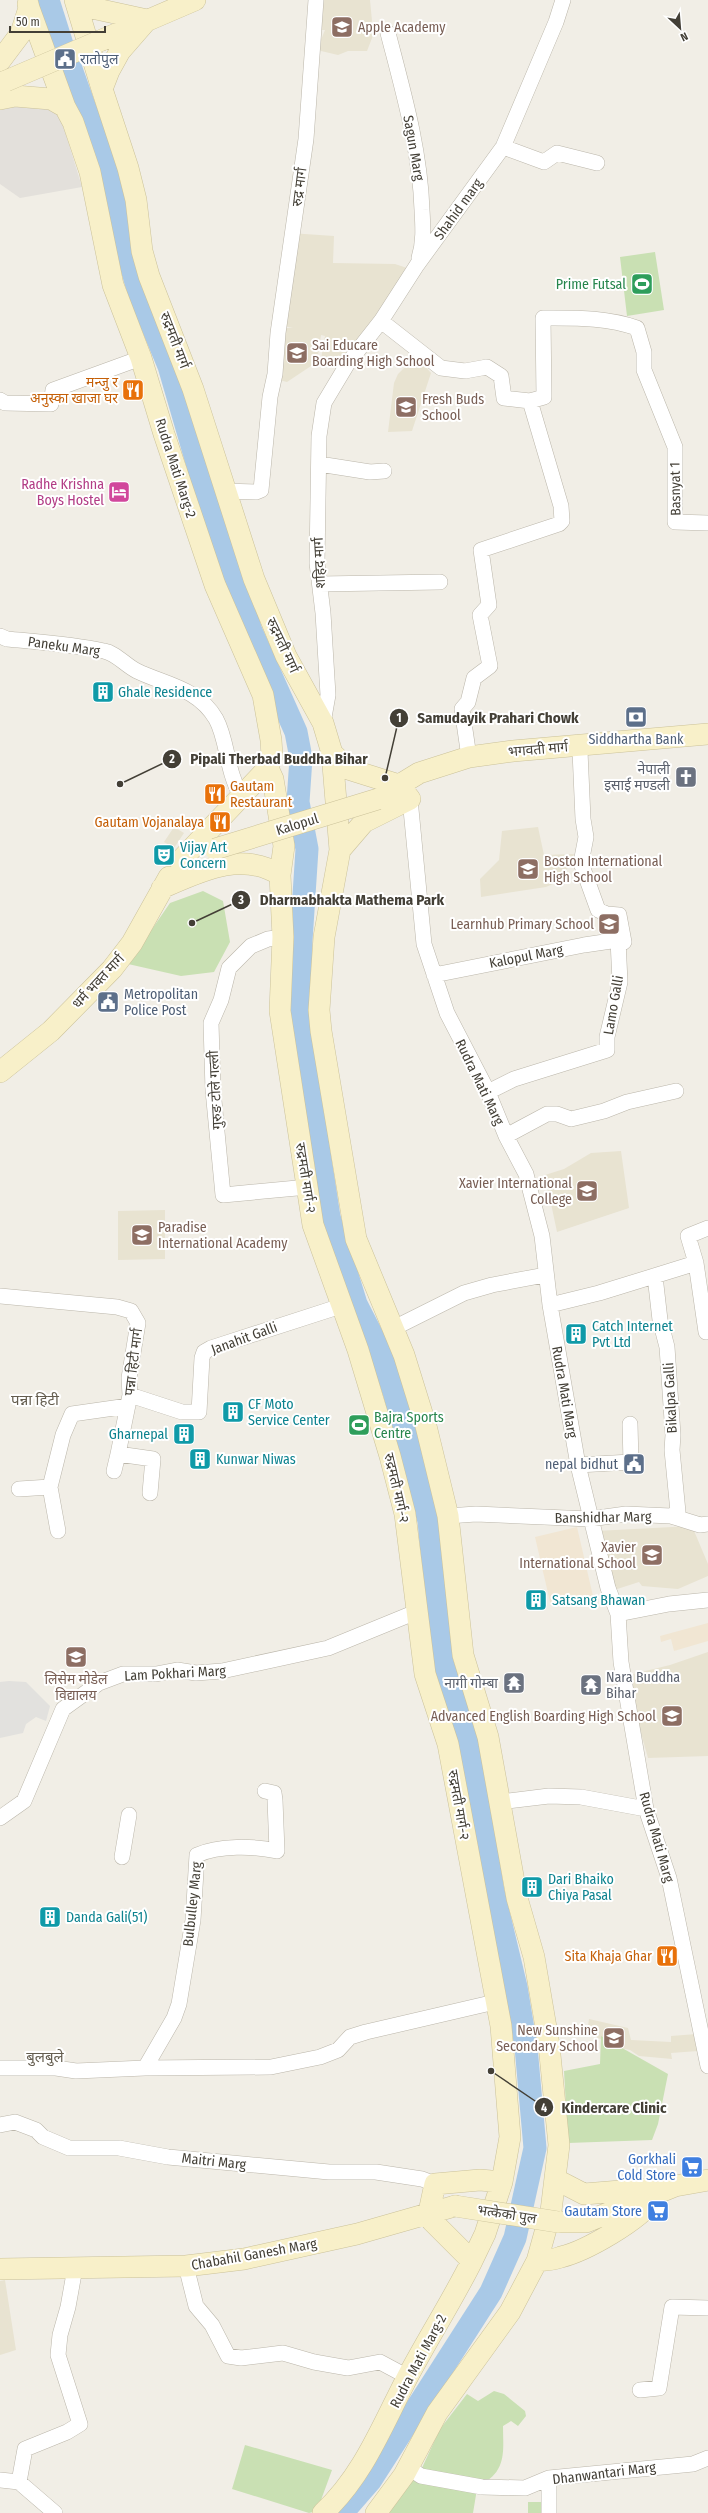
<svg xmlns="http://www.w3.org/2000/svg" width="708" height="2513" font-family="'Fira Sans Condensed','Noto Sans Devanagari',sans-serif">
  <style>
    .commercial { fill: #f1e6d3 }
    .industrial { fill: #e3e0db }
    .education { fill: #e8e3d1 }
    .green { fill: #c9e0b3 }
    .parking { fill: #e2e1de }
    .water { fill: #a9c9e7 }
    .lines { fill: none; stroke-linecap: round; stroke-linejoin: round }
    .river { stroke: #a9c9e7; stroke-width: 23 }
    .street-casing { stroke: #bbb6aa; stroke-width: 16 }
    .secondary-casing { stroke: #cbc29a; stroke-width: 22 }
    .street { stroke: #fff; stroke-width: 15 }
    .secondary { stroke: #f8f0c9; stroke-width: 21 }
    .secondary-bridge-casing { stroke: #cbc29a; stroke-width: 22; stroke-linecap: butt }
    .secondary-bridge { stroke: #f8f0c9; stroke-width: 21 }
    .labels { text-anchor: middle; stroke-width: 4; stroke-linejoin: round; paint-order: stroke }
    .education-label { font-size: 14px; fill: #785e54; stroke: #fff; text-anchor: start }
    .service-label { font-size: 14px; fill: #4e5e75; stroke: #fff; text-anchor: start }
    .street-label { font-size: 14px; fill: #433f36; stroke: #fff }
    .leisure-label { font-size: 14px; fill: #27864d; stroke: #fff; text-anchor: end }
    .food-label { font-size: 14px; fill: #c56008; stroke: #fff; text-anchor: end }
    .hotel-label { font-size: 14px; fill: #b23c85; stroke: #fff; text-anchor: end }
    .culture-label { font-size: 14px; fill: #0d838f; stroke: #fff; text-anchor: start }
    .worship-label { font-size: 14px; fill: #5b616d; stroke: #fff; text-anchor: end }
    .shop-label { font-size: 14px; fill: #366cbe; stroke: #fff; text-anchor: end }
    .neighbourhood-label { font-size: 15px; fill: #645d4f; stroke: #fff }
    .leader { fill: none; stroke: #433f36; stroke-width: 1.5 }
    .callout-dot { fill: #433f36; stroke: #fff; stroke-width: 1.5 }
    .mark-label { font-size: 12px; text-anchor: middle; font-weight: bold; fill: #fff }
    .callout-label { font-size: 15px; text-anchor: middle; font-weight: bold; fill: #433f36; stroke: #fff; stroke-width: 4; stroke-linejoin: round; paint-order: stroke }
  </style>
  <rect width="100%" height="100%" fill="#f1eee6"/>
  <path class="commercial" d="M 577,1527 L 593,1596 L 551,1606 L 535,1537 Z
    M 708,1623 L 708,1641 L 674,1651 L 671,1639 L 661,1642 L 660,1636 Z"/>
  <path class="industrial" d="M 20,102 L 59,112 L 82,187 L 20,198 L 0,184 L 0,105 Z"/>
  <path class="education" d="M 317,0 L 370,0 L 372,21 L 370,25 L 374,33 L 367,51 L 348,51 L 338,55 L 321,51 L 318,47 L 325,30 L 320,30 Z
    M 290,233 L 334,236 L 333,263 L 395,264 L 410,269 L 339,367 L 320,365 L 325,336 L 321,335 L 317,362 L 287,382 L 275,379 L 283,328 L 293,328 L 278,325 Z
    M 412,360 L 423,364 L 431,373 L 412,431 L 388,432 L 394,383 L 398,374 Z
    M 174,827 L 184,833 L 174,848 L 164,842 Z
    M 538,827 L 544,855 L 574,854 L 562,880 L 546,887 L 481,897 L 480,879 L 499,860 L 502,831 Z
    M 615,916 L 618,935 L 605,938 L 601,919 Z
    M 621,1151 L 629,1208 L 557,1232 L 545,1175 L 564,1169 L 591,1153 Z
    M 165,1210 L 165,1259 L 118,1260 L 118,1211 Z
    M 692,1526 L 708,1564 L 708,1576 L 678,1589 L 642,1586 L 639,1582 L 611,1591 L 596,1531 Z
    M 708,1652 L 708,1756 L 648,1758 L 625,1676 L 670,1665 Z
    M 589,2019 L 628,2028 L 631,2040 L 671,2042 L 671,2036 L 697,2034 L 698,2051 L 671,2053 L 672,2059 L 639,2056 L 630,2050 L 620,2048 L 587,2033 Z
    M 5,2280 L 16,2350 L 0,2355 L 0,2281 Z"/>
  <path class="green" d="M 655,252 L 664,310 L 627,316 L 620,257 Z
    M 203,891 L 223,901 L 230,942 L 214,972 L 181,976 L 128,964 L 170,903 Z
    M 601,2036 L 668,2074 L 658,2124 L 652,2140 L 568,2143 L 564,2071 L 600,2064 Z
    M 494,2391 L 504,2394 L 525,2411 L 526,2416 L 518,2426 L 511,2421 L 503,2426 C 503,2448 507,2469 485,2482 L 421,2470 L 440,2429 L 467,2394 L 478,2401 Z
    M 245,2445 L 332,2470 L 317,2511 L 309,2513 L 232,2489 Z
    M 415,2477 L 477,2489 L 473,2513 L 389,2513 Z
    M 528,2502 L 541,2502 L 541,2513 L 528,2513 Z"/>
  <path class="parking" d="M 9,1681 L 26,1682 L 50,1706 L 46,1721 L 36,1717 L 26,1724 L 23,1733 L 0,1738 L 0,1682 Z"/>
  <path class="water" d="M 36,0 L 60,0 L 89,92 L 68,99 Z"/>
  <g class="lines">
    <path class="river" d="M 70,66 L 112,184 L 126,248 L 140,296 L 169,366 L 205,490 L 251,631 L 296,732 L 301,758 L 298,802 L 307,849 L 301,941 L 302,1041 L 329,1217 L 356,1304 L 380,1351 L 394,1392 L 429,1521 L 442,1662 L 471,1754 L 493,1891 L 516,1987 L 526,2047 L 535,2148 L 515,2238 L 491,2292 L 370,2481 L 342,2513"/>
    <g class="street-casing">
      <path id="street" d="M 388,33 C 403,91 420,149 422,210 C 423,227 424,242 419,258
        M 503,147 L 544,162 L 557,153 L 597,163
        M 381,321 L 441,368 L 465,371 L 487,367 L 501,376 L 504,398 L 530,401 L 561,506 L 562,521 L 559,524 L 481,550 L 489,605 L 480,615 L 490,666 L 474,678 L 468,702 L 462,709 L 469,757
        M 0,400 L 5,403 L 51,404 L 53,390 L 141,358
        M 530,401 L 544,397 L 543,318 C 576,318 606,317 637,328 L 644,352 L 644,370 L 675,447 L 675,522 L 708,523
        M 319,464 L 370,472 L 384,471
        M 224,491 L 256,492 L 261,490 L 270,397 L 275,374 L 278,333 L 306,139 L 316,0
        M 320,584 L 440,582
        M 0,636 L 7,639 C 39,642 72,644 104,651 C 116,653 125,665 137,671 C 166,685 198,688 216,719 C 228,741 226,770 241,796
        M 323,723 L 328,695 L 323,613 L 317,563 L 319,436 L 324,403 L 348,363 L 381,321 L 417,265 L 503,147 L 556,22 L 563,0
        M 410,799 L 424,944 L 447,1013 L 488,1092 L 506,1136 L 526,1174 L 542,1236 L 550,1305 L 578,1465 L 608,1588 L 618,1614 L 621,1662 L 646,1809 L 669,1878 L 708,2066
        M 283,937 L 268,939 L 251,946 L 229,968 L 221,1000 L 211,1023 L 213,1090 L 223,1195 L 308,1187
        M 434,975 L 584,945 L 618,940 L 624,942 L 619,915 L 607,914 L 598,910 L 581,863 L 586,837 L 583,819 L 580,751 L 572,746
        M 488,1092 L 514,1079 L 607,1050 L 607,1037 L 620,982 L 618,940
        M 506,1136 L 547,1114 L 557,1114 L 571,1119 L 604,1111 L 627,1102 L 676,1091
        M 696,1263 L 706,1332
        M 655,1276 L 660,1320 L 667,1347 L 673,1435 L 672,1450 L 678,1512 L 671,1516
        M 0,1296 L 117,1307 L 131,1311 L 138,1323 L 129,1378 L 130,1395 L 118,1454 L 153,1459 L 150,1493
        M 550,1305 L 599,1293 L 696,1263 L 688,1236 L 708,1228
        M 394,1328 L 464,1293 L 492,1285 L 545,1275
        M 130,1395 L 182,1412 L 199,1412 L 202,1358 L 204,1352 L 211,1348 L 341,1306
        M 578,1465 L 631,1462 L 630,1424
        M 114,1471 L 118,1454
        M 50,1487 L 63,1435 L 72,1414 L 128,1406
        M 19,1489 L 50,1487 L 58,1531
        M 448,1516 L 476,1514 L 590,1519 L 626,1514 L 671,1516 L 700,1525 L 708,1524
        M 618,1614 L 669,1604 L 708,1600
        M 500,1802 L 549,1796 L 581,1797 L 646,1809
        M 0,1818 L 24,1801 L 63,1709 L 99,1683 L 123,1674 L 156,1674 L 177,1670 L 196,1673 L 222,1671 L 328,1648 L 416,1612
        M 122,1857 L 129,1815
        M 0,2068 L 56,2068 L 76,2071 L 145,2068 L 271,2067 L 320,2057 L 338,2050 L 350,2037 L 366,2032 L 495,2002
        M 145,2068 L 174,2018 L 179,2004 L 193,1920 L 197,1855 C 219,1845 254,1846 277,1851 L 275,1800 L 274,1793 L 265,1791
        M 0,2125 L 15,2122 L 36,2130 L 43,2137 L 69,2148 L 119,2148 L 168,2157 L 232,2163 L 329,2172 L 376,2172 L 422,2179 L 435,2184
        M 186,2266 L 196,2306 L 212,2325 L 228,2356 L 241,2358 L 283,2353 L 314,2362 L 348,2368 L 380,2362 L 408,2377
        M 640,2390 L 659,2388 L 672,2307 L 708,2308
        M 409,2468 L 421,2476 L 482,2487 L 525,2488 L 549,2478 L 693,2464 L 708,2458
        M 549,2478 L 549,2513
        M 0,2480 L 19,2482
        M 55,2513 L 19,2482 L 25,2449 L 67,2432 L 80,2424 L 58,2355 L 60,2335 L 68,2307 L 75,2268"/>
    </g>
    <g class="secondary-casing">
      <path id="secondary" d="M 75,0 L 102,89
        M 84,0 L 92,8 L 147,20 L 120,51 L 109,71 L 102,89 L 128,168 L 136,200 L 142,251 L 149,276 L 193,389 L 254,579 L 286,656 L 323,723 L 332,753 L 348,769 L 399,785 L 410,799 L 364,822 L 340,850 L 324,937 L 319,1010 L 321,1031 L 356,1239 L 404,1355 L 426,1426 L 448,1516 L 463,1655 L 488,1737 L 517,1898 L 534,1957 L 549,2045 L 559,2145 L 551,2211 L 537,2261 L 510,2312 L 437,2413 L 404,2475 L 376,2513
        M 29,8 L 65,107
        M 102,40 L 195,0
        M 0,61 L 21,33 L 29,8 L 28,4
        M 0,99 L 15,96 L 51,99 L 65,107 L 73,122 L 90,172 L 113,285 L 141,358 L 164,434 L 215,585 L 263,695 L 271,740 L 272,756 L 268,768 L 180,861
        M 332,753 L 340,850
        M 268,768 L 273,779 L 284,846 L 280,875
        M 388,792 L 419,773 L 469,757 L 513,751 L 708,734
        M 162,888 C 199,872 241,850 280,875 L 283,937 L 280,1011 L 313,1225 L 358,1350 L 390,1456 L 405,1514 L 425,1674 L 448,1744 L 501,2026 L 510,2137 L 502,2182 L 485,2234 L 472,2261
        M 0,1072 L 51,1031 L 112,969 L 132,943 L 169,877
        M 555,2179 L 584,2194 L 645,2189 L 652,2192
        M 558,2222 L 586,2222 L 675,2186 L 708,2180
        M 537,2261 C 545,2260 554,2260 561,2257 C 586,2251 640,2220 654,2199
        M 0,2269 L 186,2266 L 244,2259 L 357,2234 L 455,2206
        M 323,2513 C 363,2476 382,2426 407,2378 C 428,2338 452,2301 472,2261 L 432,2221 L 429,2212 L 435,2184 L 480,2180 L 502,2182"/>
    </g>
    <use href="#street" class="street"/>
    <use href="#secondary" class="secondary"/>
    <g class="secondary-bridge-casing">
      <path id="secondary-bridge" d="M 6,81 L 102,40
        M 215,849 L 378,799
        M 455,2206 L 558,2222"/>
    </g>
    <use href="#secondary-bridge" class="secondary-bridge"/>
  </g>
  <defs>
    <g id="school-square" transform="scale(1.15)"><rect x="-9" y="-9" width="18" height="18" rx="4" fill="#8d6e63" stroke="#fff"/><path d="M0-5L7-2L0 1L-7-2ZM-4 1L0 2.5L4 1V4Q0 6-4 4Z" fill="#fff"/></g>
    <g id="civic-square" transform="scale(1.15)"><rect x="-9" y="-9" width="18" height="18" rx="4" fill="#5c6f8a" stroke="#fff"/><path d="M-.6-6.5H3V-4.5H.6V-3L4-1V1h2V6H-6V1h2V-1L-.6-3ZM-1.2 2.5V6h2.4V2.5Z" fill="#fff"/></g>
    <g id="stadium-square" transform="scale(1.15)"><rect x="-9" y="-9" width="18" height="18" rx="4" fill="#2e9e5b" stroke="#fff"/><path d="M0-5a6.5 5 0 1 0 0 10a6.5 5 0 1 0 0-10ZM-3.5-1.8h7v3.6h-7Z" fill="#fff"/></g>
    <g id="restaurant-square" transform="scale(1.15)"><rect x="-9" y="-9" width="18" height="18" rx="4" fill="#e8710a" stroke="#fff"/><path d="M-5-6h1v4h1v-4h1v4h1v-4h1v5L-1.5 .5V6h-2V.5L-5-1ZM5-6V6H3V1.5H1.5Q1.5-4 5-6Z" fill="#fff"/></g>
    <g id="hotel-square" transform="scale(1.15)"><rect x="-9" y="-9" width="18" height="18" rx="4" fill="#d1479c" stroke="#fff"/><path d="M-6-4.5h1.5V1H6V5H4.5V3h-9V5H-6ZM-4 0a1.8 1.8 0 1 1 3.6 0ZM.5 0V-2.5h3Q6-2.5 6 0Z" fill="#fff"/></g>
    <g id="building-square" transform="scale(1.15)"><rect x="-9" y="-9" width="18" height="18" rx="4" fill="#0f9aa8" stroke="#fff"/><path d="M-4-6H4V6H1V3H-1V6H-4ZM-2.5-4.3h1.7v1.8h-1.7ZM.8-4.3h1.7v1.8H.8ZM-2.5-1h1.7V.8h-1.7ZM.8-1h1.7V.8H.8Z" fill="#fff"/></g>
    <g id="bank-square" transform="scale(1.15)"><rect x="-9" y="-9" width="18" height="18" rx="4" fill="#5c6f8a" stroke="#fff"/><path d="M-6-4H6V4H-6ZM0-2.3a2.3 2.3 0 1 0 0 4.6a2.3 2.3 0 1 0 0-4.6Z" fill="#fff"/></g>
    <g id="church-square" transform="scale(1.15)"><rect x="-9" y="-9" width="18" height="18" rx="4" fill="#6b7280" stroke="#fff"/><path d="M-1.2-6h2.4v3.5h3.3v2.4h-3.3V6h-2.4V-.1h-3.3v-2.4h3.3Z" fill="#fff"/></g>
    <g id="theatre-square" transform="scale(1.15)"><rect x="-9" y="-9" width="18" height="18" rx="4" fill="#0f9aa8" stroke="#fff"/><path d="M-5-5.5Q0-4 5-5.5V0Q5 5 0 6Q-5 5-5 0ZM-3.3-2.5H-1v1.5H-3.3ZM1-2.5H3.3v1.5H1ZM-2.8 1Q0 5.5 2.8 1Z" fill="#fff"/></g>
    <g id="university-square" transform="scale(1.15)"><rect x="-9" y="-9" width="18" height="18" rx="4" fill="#8d6e63" stroke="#fff"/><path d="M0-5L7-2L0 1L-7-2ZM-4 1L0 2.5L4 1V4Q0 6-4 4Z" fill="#fff"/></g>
    <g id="temple-square" transform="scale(1.15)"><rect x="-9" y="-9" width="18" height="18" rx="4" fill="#6b7280" stroke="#fff"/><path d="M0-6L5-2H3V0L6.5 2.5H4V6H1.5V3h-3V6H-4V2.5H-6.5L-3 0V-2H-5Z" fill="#fff"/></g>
    <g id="supermarket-square" transform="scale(1.15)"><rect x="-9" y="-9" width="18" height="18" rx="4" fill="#3f7fe0" stroke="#fff"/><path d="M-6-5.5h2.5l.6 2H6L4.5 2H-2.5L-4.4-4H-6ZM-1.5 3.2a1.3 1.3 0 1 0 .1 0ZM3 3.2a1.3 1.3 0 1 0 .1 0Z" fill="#fff"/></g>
  </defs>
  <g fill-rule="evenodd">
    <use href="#school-square" x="342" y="27"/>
    <use href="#civic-square" x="65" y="59"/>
    <use href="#stadium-square" x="642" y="284"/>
    <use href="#school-square" x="297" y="353"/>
    <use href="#restaurant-square" x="133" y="390"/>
    <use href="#school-square" x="406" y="407"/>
    <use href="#hotel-square" x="119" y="492"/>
    <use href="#building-square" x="103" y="692"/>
    <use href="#bank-square" x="636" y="717"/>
    <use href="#church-square" x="686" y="777"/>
    <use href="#restaurant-square" x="215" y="794"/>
    <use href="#restaurant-square" x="220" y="822"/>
    <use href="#theatre-square" x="164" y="855"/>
    <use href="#school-square" x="528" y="869"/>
    <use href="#school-square" x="609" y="924"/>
    <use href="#civic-square" x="108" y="1002"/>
    <use href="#university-square" x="587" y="1191"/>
    <use href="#school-square" x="142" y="1235"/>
    <use href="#building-square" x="576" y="1334"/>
    <use href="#building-square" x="233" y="1412"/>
    <use href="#stadium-square" x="359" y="1425"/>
    <use href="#building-square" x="184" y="1434"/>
    <use href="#building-square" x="200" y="1459"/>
    <use href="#civic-square" x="634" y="1464"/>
    <use href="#school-square" x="652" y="1555"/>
    <use href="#building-square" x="536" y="1600"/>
    <use href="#school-square" x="76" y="1657"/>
    <use href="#temple-square" x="514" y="1683"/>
    <use href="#temple-square" x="591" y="1685"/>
    <use href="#school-square" x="672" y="1716"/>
    <use href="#building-square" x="532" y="1887"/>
    <use href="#building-square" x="50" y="1917"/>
    <use href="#restaurant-square" x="667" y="1956"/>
    <use href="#school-square" x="614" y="2038"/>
    <use href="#supermarket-square" x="692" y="2167"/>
    <use href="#supermarket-square" x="658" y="2211"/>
  </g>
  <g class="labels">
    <g class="education-label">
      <text x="358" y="32">Apple Academy</text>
      <text x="312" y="350">Sai Educare<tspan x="312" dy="16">Boarding High School</tspan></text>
      <text x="422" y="404">Fresh Buds<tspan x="422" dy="16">School</tspan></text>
      <text x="544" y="866">Boston International<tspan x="544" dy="16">High School</tspan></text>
      <text x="594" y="929" text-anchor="end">Learnhub Primary School</text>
      <text x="572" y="1188" text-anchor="end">Xavier International<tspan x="572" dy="16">College</tspan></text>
      <text x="158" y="1232">Paradise<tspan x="158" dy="16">International Academy</tspan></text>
      <text x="636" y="1552" text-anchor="end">Xavier<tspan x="636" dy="16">International School</tspan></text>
      <text x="76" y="1684" text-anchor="middle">लिसेम मोडेल<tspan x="76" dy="16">विद्यालय</tspan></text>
      <text x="656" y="1721" text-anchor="end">Advanced English Boarding High School</text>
      <text x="598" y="2035" text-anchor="end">New Sunshine<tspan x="598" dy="16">Secondary School</tspan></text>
    </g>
    <g class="service-label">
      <text x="80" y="64">रातोपुल</text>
      <text x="636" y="744" text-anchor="middle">Siddhartha Bank</text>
      <text x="124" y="999">Metropolitan<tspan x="124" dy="16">Police Post</tspan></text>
      <text x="618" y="1469" text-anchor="end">nepal bidhut</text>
    </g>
    <g class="street-label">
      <text transform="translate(414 148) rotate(80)" y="5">Sagun Marg</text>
      <text transform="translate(299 187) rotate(-83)" y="5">रुद्र मार्ग</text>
      <text transform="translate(458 209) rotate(-54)" y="5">Shahid marg</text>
      <text transform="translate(175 340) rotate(69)" y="5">रुद्रमती मार्ग</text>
      <text transform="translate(176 468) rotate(72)" y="5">Rudra Mati Marg-2</text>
      <text transform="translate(675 489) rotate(-91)" y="5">Basnyat 1</text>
      <text transform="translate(319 563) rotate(-93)" y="5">शहिद मार्ग</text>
      <text transform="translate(283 645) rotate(65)" y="5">रुद्रमती मार्ग</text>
      <text transform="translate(64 646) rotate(8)" y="5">Paneku Marg</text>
      <text transform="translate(538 749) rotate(-5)" y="5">भगवती मार्ग</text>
      <text transform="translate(297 824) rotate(-17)" y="5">Kalopul</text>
      <text transform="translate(526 956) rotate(-11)" y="5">Kalopul Marg</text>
      <text transform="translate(98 981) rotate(-47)" y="5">धर्म भक्त मार्ग</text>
      <text transform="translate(613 1005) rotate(-80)" y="5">Lamo Galli</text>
      <text transform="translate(480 1082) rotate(64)" y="5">Rudra Mati Marg</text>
      <text transform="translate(215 1090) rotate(-93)" y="5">गुरुङ टोले गल्ली</text>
      <text transform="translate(306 1178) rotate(81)" y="5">रुद्रमती मार्ग-२</text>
      <text transform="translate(244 1338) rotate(-20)" y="5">Janahit Galli</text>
      <text transform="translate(133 1362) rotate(-83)" y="5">पन्ना हिटी मार्ग</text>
      <text transform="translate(565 1392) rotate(80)" y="5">Rudra Mati Marg</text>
      <text transform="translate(670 1398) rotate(-93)" y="5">Bikalpa Galli</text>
      <text transform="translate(397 1488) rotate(77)" y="5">रुद्रमती मार्ग-२</text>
      <text transform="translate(603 1517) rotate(-1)" y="5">Banshidhar Marg</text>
      <text transform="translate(175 1673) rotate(-3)" y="5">Lam Pokhari Marg</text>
      <text transform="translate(459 1805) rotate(80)" y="5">रुद्रमती मार्ग-२</text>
      <text transform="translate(657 1837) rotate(74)" y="5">Rudra Mati Marg</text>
      <text transform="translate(192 1904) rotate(-84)" y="5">Bulbulley Marg</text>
      <text transform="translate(214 2161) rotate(6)" y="5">Maitri Marg</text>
      <text transform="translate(507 2214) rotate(9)" y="5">भत्केको पुल</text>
      <text transform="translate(254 2254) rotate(-10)" y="5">Chabahil Ganesh Marg</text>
      <text transform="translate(418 2361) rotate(-62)" y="5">Rudra Mati Marg-2</text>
      <text transform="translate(604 2473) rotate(-7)" y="5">Dhanwantari Marg</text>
    </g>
    <g class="leisure-label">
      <text x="626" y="289">Prime Futsal</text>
      <text x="374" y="1422" text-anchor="start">Bajra Sports<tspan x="374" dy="16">Centre</tspan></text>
    </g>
    <g class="food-label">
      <text x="118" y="387">मन्जु र<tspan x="118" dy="16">अनुस्का खाजा घर</tspan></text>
      <text x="230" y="791" text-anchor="start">Gautam<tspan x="230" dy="16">Restaurant</tspan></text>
      <text x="204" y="827">Gautam Vojanalaya</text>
      <text x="652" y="1961">Sita Khaja Ghar</text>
    </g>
    <g class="hotel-label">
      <text x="104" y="489">Radhe Krishna<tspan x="104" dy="16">Boys Hostel</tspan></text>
    </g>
    <g class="culture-label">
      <text x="118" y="697">Ghale Residence</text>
      <text x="180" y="852">Vijay Art<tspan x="180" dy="16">Concern</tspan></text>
      <text x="592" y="1331">Catch Internet<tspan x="592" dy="16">Pvt Ltd</tspan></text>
      <text x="248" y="1409">CF Moto<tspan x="248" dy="16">Service Center</tspan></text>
      <text x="168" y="1439" text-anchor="end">Gharnepal</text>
      <text x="216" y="1464">Kunwar Niwas</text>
      <text x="552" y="1605">Satsang Bhawan</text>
      <text x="548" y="1884">Dari Bhaiko<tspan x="548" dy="16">Chiya Pasal</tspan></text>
      <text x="66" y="1922">Danda Gali(51)</text>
    </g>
    <g class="worship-label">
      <text x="670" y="774">नेपाली<tspan x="670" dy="16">इसाई मण्डली</tspan></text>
      <text x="606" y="1682" text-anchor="start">Nara Buddha<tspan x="606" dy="16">Bihar</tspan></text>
      <text x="498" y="1688">नागी गोम्बा</text>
    </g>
    <g class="shop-label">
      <text x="676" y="2164">Gorkhali<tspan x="676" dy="16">Cold Store</tspan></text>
      <text x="642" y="2216">Gautam Store</text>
    </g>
    <g class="neighbourhood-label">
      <text x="35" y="1405">पन्ना हिटी</text>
      <text x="45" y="2062">बुलबुले</text>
    </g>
  </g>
  <path class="leader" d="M385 778L399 718M120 784L172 759M192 923L241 900M491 2071L544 2107"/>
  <g class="callout-dot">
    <circle cx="385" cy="778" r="4"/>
    <circle cx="120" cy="784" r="4"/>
    <circle cx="192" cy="923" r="4"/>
    <circle cx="491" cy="2071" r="4"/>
    <circle cx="399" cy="718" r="10"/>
    <circle cx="172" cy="759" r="10"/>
    <circle cx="241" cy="900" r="10"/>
    <circle cx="544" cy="2107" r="10"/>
  </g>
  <g class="mark-label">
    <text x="399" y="722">1</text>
    <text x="172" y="763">2</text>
    <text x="241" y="904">3</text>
    <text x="544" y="2112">4</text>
  </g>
  <g class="callout-label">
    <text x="498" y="723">Samudayik Prahari Chowk</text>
    <text x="279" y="764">Pipali Therbad Buddha Bihar</text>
    <text x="352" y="905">Dharmabhakta Mathema Park</text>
    <text x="614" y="2113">Kindercare Clinic</text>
  </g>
  <g transform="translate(680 28) rotate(154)" stroke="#ffffff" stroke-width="3" paint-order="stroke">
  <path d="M0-3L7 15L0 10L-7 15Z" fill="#433f36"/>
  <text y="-6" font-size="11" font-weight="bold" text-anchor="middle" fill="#433f36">N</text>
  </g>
  <path d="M10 26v6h95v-6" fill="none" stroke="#433f36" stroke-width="2"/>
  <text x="16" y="26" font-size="12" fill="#433f36" stroke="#ffffff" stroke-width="3" paint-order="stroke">50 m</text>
</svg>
